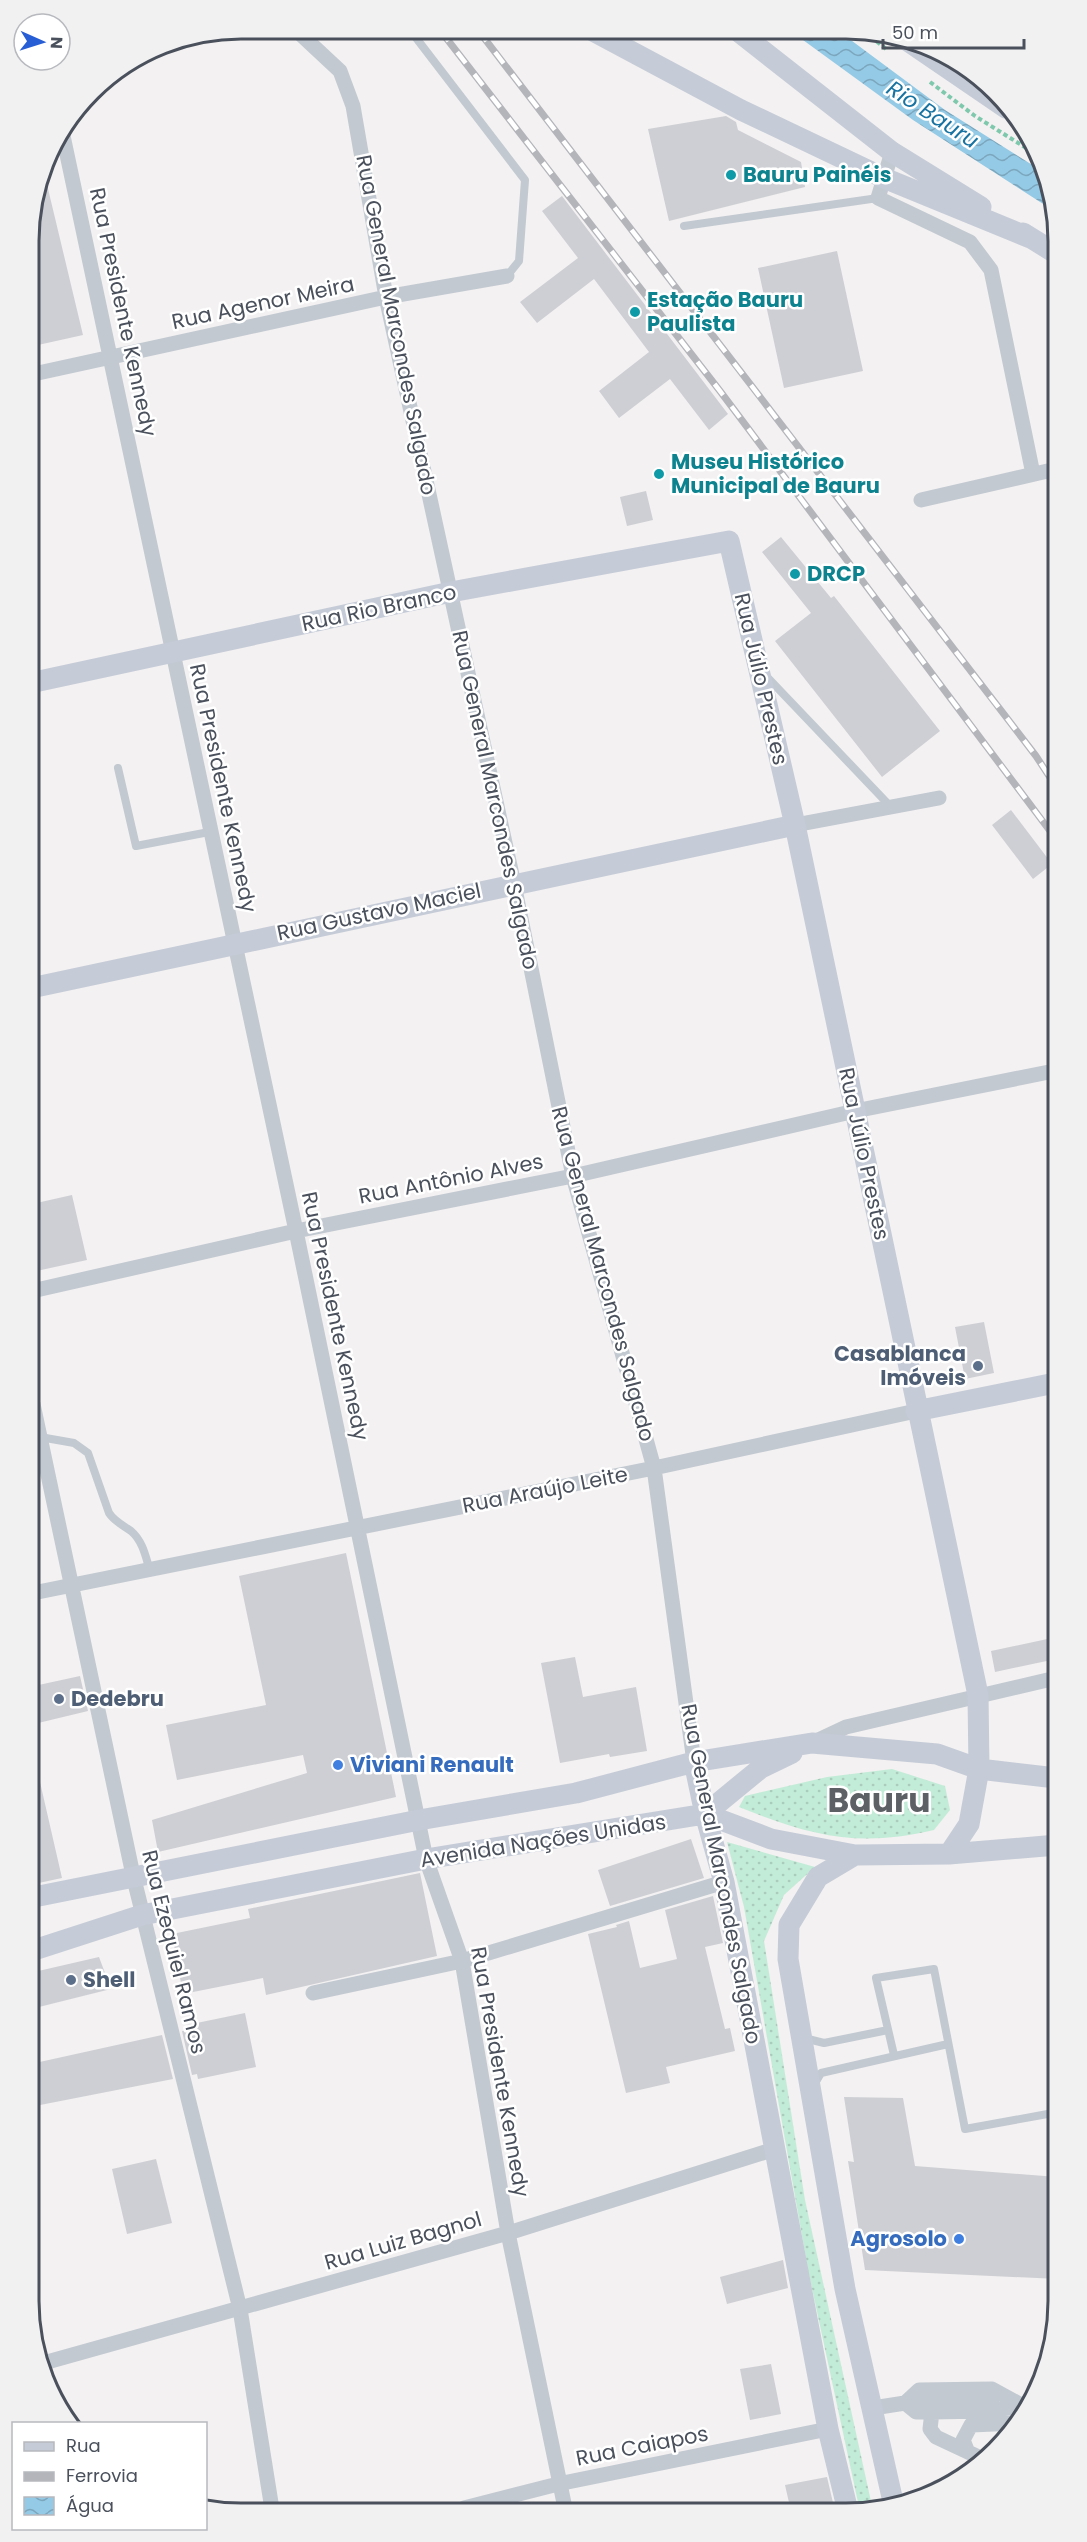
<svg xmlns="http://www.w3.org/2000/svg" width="1087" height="2542" font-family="Poppins,sans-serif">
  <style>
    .grass { fill: url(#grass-dots) }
    .water { fill: url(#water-waves) }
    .building { fill: #cecfd4 }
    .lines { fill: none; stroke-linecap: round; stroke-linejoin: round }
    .path { stroke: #7ec8ad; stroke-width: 4; stroke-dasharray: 4.5 3; stroke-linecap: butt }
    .lane { stroke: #c2c9d1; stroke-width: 8 }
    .street { stroke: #c2c9d1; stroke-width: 15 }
    .secondary { stroke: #c5cbd7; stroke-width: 21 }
    .rail-casing { stroke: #b3b5ba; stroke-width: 7 }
    .rail { stroke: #fff; stroke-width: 4.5; stroke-dasharray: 14; stroke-linecap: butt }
    .culture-dot { fill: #0f9aa8; stroke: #fff; stroke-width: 2 }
    .service-dot { fill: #5c6f8a; stroke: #fff; stroke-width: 2 }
    .shop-dot { fill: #3f7fe0; stroke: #fff; stroke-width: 2 }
    .labels { text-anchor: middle; stroke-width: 5; stroke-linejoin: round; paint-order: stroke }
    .culture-label { font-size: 21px; font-weight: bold; fill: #0d838f; stroke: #fff; text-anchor: start }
    .street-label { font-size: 21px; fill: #4a515c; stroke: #fff }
    .service-label { font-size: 21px; font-weight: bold; fill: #4e5e75; stroke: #fff; text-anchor: start }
    .shop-label { font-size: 21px; font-weight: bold; fill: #366cbe; stroke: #fff; text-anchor: start }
    .water-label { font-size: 22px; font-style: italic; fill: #1873a1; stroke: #fff }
    .town-label { font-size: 33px; font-weight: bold; fill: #5d6065; stroke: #fff }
    .rim { fill: none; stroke: #4a515c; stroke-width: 3 }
  </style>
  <defs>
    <pattern id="grass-dots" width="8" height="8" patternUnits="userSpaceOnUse" patternTransform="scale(1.5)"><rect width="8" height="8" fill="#c3ecd8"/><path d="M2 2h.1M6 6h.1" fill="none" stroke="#a9ccbc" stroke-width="1.8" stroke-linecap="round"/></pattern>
    <pattern id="water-waves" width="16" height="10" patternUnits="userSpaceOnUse" patternTransform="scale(1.5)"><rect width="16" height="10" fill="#94cae5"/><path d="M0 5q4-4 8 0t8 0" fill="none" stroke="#7ba6bd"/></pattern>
  </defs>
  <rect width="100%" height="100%" fill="#f3f1f1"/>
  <path class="grass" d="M 892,1769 L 945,1786 L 950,1810 L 934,1830 C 858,1848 811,1836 739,1807 L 745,1796 L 827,1777 Z
    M 727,1842 L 815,1867 L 784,1895 L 764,1941 L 805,2200 L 872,2506 L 859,2507 L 808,2270 L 744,1907 Z"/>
  <path class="water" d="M 792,32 L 840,32 L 945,110 L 1042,171 L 1051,186 L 1051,209 L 913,120 Z"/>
  <path class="building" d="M 726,116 L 736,122 L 738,130 L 801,162 L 805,187 L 669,221 L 648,129 Z
    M 44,172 L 83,335 L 29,347 L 29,227 Z
    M 562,196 L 728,414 L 709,430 L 670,379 L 619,418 L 599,391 L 649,352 L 594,279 L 537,323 L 520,302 L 578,258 L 542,211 Z
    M 837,251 L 863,371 L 784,388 L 758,268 Z
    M 646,491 L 653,520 L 627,526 L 620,497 Z
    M 781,537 L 831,598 L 834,596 L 940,731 L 882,777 L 775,641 L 811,613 L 762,552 Z
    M 1011,810 L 1052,864 L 1033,879 L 992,825 Z
    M 72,1195 L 87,1260 L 32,1272 L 32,1204 Z
    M 984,1322 L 994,1373 L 965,1379 L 955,1327 Z
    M 346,1553 L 396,1797 L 158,1852 L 152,1820 L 307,1773 L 303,1755 L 177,1780 L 166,1725 L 266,1705 L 239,1576 Z
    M 1052,1638 L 1056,1659 L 995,1672 L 991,1651 Z
    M 575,1657 L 583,1697 L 636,1687 L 647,1751 L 610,1757 L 609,1754 L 560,1763 L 541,1663 Z
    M 80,1676 L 88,1711 L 34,1724 L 34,1686 Z
    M 40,1782 L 62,1878 L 34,1884 L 34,1783 Z
    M 691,1839 L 704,1878 L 610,1906 L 598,1870 Z
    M 420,1873 L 437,1956 L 266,1995 L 263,1978 L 183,1994 L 172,1934 L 250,1918 L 248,1909 Z
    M 713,1896 L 723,1943 L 705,1947 L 725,2029 L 730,2028 L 735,2051 L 666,2067 L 670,2083 L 626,2093 L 588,1934 L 617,1927 L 616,1925 L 629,1921 L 640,1968 L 677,1959 L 665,1910 Z
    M 99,1957 L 111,1989 L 35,2008 L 34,1972 Z
    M 245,2013 L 256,2067 L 198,2079 L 197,2074 L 192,2075 L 182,2031 L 188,2030 L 187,2025 Z
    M 162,2035 L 173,2079 L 35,2106 L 35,2063 Z
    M 844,2097 L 903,2098 L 915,2166 L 1057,2177 L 1053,2208 L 1058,2208 L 1058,2279 L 865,2270 L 848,2161 L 854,2162 Z
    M 156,2159 L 172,2223 L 127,2234 L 112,2169 Z
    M 783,2260 L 788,2288 L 727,2304 L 720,2277 Z
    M 771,2364 L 781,2414 L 750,2420 L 740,2369 Z
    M 827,2477 L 834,2507 L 790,2507 L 785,2485 Z"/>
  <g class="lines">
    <path class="path" d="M 865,32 L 886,49
      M 930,82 L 975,116 L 1031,151"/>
    <path class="lane" d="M 410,30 L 525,180 L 519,261 L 507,276
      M 684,226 L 878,198
      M 768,678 L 891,807
      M 118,768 L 136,846 L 209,832
      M 40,1437 L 74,1443 L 88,1453 L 109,1513 C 115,1522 123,1525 131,1531 C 143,1541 146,1558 150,1571
      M 804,2038 L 824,2043 L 888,2030
      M 894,2055 L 876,1978 L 934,1969 L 965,2129 L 1053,2113 L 1057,2133
      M 814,2085 L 821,2073 L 948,2044"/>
    <path class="street" d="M 295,29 L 340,71 L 353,106 L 386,297 L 514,884 L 573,1176 L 654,1468 L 694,1762
      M 62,131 L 296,1231 L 426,1859 L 462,1961 L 508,2233 L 565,2508
      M 892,152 L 878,198 L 970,242 L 991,270 L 1033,474
      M 29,375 L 386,297 L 507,276
      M 921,500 L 1052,470
      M 795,825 L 939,798
      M 32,1291 L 296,1231 L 573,1176 L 855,1111 L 1054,1071
      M 33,1404 L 133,1875 L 240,2309 L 272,2509
      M 33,1593 L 654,1468 L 916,1411
      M 812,1743 L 846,1727 L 1056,1678
      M 313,1993 L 462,1961 L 724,1882
      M 40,2364 L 508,2233 L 775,2149
      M 873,2408 L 905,2403 L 992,2399
      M 932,2412 L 916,2412 L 905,2403 L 919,2390 L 992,2389 L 1023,2406
      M 967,2450 L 963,2440 L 971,2425 L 1017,2423
      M 985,2460 L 936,2437 L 930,2429 L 932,2412 L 986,2411 L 1023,2406
      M 933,2492 L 938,2487 L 950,2484
      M 464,2508 L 558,2484 L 828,2429"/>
    <path class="secondary" d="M 593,31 L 741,110 L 884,178 L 1033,239
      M 739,32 L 892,152 L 981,207
      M 902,37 L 1006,108
      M 1023,233 L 1052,251
      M 30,683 L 451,592 L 729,541 L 795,825 L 978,1695 L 979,1769 L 969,1824 L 949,1854
      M 31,988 L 795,825
      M 916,1411 L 1055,1383
      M 694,1762 L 705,1814 L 724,1882 L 828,2429 L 847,2507
      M 705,1814 L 761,1768 L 792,1753
      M 855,1855 L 818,1877 L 789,1925 L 788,1959 L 845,2289 L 894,2506
      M 34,1897 L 419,1820 L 576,1793 L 694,1762 L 812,1743 L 937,1754 L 979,1769 L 1056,1778
      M 34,1950 L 142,1915 L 426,1859 L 705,1814 L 771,1839 L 855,1855 L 949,1854 L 1057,1845"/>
    <g class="rail-casing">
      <path id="rail" d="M 440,30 L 720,391 L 1053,835
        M 478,30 L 1036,756 L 1053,782"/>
    </g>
    <use href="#rail" class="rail"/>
  </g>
  <g class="culture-dot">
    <circle cx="731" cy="175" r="6"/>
    <circle cx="635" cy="312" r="6"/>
    <circle cx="659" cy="474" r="6"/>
    <circle cx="795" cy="574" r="6"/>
  </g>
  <g class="service-dot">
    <circle cx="978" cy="1366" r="6"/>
    <circle cx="59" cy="1699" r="6"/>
    <circle cx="71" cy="1980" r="6"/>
  </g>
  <g class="shop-dot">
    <circle cx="338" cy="1765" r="6"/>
    <circle cx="959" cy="2239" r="6"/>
  </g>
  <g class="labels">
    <g class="culture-label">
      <text x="743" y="182">Bauru Painéis</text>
      <text x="647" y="307">Estação Bauru<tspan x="647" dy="24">Paulista</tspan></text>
      <text x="671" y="469">Museu Histórico<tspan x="671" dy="24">Municipal de Bauru</tspan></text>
      <text x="807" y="581">DRCP</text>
    </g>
    <g class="street-label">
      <text transform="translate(263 303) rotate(-12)" y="7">Rua Agenor Meira</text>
      <text transform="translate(123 312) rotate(78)" y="7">Rua Presidente Kennedy</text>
      <text transform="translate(396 325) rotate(79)" y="7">Rua General Marcondes Salgado</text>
      <text transform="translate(379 608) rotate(-12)" y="7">Rua Rio Branco</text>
      <text transform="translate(761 679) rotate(77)" y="7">Rua Júlio Prestes</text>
      <text transform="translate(223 788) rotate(78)" y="7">Rua Presidente Kennedy</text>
      <text transform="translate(495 800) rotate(78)" y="7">Rua General Marcondes Salgado</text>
      <text transform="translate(379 912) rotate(-12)" y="7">Rua Gustavo Maciel</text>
      <text transform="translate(864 1154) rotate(78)" y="7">Rua Júlio Prestes</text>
      <text transform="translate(451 1179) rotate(-11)" y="7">Rua Antônio Alves</text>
      <text transform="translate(603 1274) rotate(75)" y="7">Rua General Marcondes Salgado</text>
      <text transform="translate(335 1316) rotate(78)" y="7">Rua Presidente Kennedy</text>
      <text transform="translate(545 1490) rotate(-11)" y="7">Rua Araújo Leite</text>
      <text transform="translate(543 1841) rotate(-9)" y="7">Avenida Nações Unidas</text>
      <text transform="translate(721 1874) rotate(79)" y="7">Rua General Marcondes Salgado</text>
      <text transform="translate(174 1952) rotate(76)" y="7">Rua Ezequiel Ramos</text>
      <text transform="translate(500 2072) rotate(80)" y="7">Rua Presidente Kennedy</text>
      <text transform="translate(403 2241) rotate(-16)" y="7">Rua Luiz Bagnol</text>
      <text transform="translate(642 2446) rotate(-11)" y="7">Rua Caiapos</text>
    </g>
    <g class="service-label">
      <text x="966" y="1361" text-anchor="end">Casablanca<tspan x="966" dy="24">Imóveis</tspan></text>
      <text x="71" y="1706">Dedebru</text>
      <text x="83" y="1987">Shell</text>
    </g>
    <g class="shop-label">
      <text x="350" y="1772">Viviani Renault</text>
      <text x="947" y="2246" text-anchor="end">Agrosolo</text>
    </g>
    <g class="water-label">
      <text transform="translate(933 114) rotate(33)" y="8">Rio Bauru</text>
    </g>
    <g class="town-label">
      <text x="879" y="1812">Bauru</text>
    </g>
  </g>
  <path d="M0 0H1087V2542H0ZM241 39H846A202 202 0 0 1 1048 241V2301A202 202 0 0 1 846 2503H241A202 202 0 0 1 39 2301V241A202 202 0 0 1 241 39Z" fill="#f1f1f2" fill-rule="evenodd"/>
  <path class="rim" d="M241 39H846A202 202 0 0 1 1048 241V2301A202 202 0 0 1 846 2503H241A202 202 0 0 1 39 2301V241A202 202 0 0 1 241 39Z"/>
  <rect x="12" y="2422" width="195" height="108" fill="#ffffff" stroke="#b7b9be" stroke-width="1.5"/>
  <rect x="24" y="2442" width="30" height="9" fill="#c5cbd7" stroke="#b7b9be" stroke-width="1.5"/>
  <text x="66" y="2452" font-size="18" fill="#4a515c">Rua</text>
  <rect x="24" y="2472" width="30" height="9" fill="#b3b5ba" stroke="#b7b9be" stroke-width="1.5"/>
  <text x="66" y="2482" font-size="18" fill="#4a515c">Ferrovia</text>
  <rect x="24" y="2497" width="30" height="18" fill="url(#water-waves)" stroke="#b7b9be" stroke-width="1.5"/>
  <text x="66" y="2512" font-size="18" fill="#4a515c">Água</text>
  <g transform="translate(42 42) rotate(93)"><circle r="28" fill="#ffffff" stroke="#b7b9be" stroke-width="1.5"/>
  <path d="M0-4.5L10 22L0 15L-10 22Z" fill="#285ed5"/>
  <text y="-9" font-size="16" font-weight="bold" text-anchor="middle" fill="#4a515c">N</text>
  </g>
  <path d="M883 39v9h141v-9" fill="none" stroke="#4a515c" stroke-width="3"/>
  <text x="892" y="39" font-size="18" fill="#4a515c" stroke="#ffffff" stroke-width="4.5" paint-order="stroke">50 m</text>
</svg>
